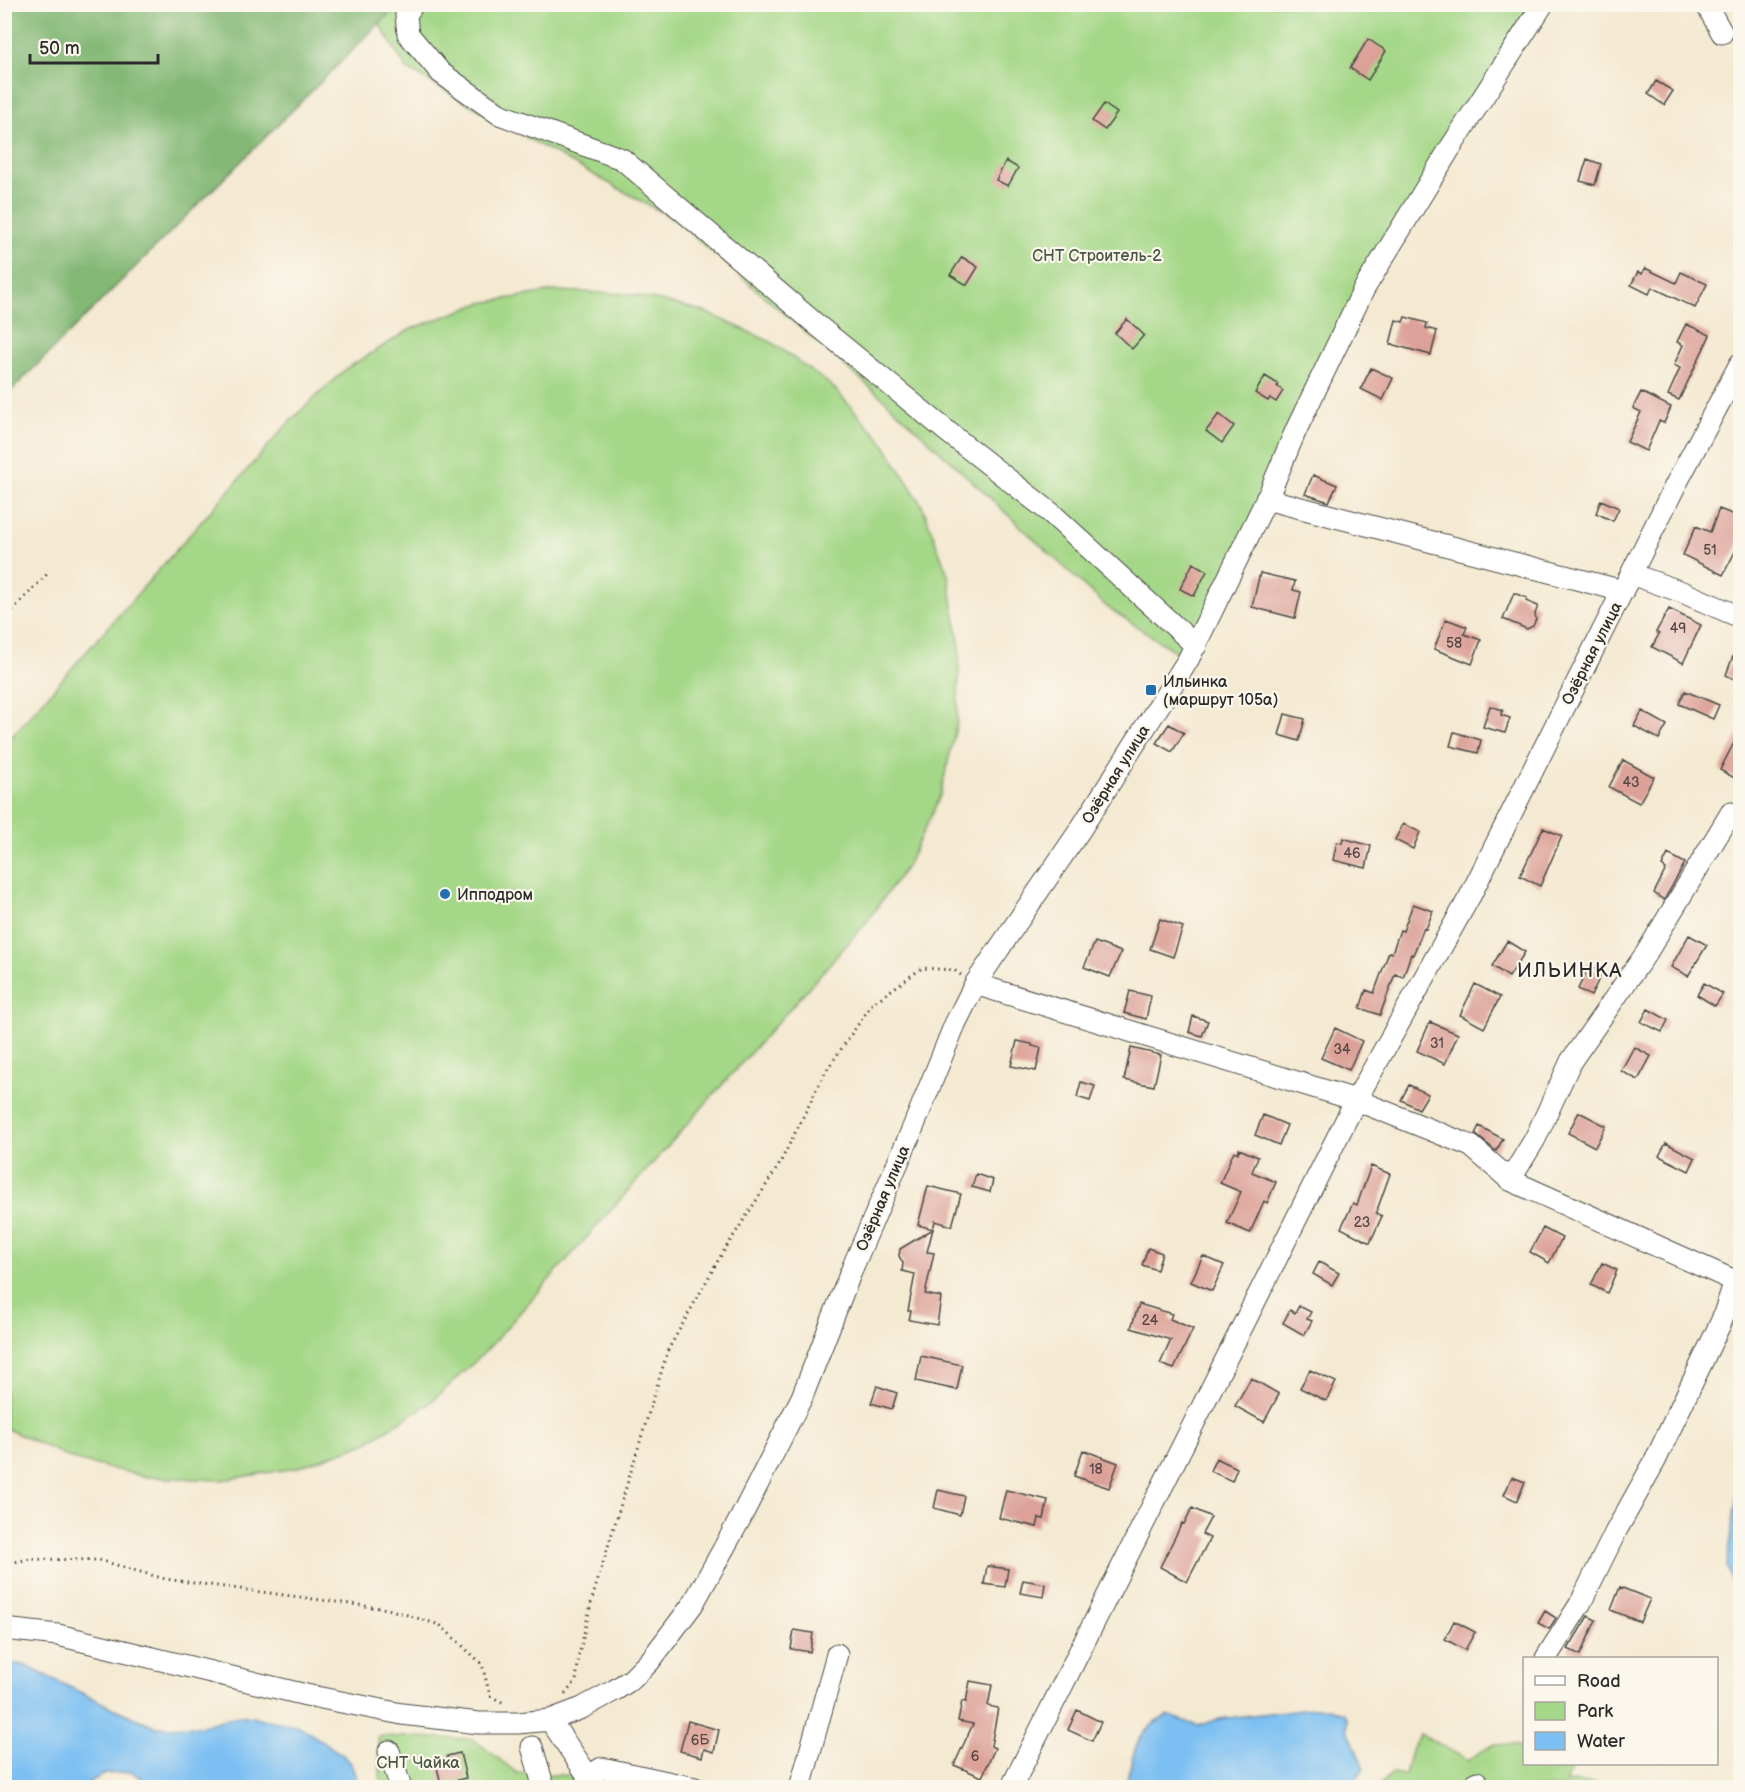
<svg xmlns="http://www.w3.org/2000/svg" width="1745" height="1792" font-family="'Balsamiq Sans',sans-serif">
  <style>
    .green { fill: #a4d787; stroke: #688159; stroke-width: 1.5 }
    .forest { fill: #83b874; stroke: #577250; stroke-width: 1.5 }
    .water { fill: #7cbff2; stroke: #54758e; stroke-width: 1.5 }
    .building { fill: #dca198 }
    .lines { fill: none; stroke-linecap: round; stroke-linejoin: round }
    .minor-casing { stroke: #494844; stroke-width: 23 }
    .path { stroke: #494844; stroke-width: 3; stroke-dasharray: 1.5 4.5; stroke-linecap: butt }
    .minor { stroke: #fff; stroke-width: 21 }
    .poi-dot { fill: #1f6fb2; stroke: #fbf7ec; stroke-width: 2 }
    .labels { text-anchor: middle; stroke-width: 4.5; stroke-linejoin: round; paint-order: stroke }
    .number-label { font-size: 14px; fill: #574846 }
    .park-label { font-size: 16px; fill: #495642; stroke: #fbf7ec }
    .street-label { font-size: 16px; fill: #2b2b2b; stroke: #fbf7ec }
    .poi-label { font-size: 16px; fill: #2b2b2b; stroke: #fbf7ec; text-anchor: start }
    .quarter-label { font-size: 20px; letter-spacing: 1.5px; fill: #2b2b2b; stroke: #fbf7ec }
  </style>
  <rect width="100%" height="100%" fill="#fbf7ec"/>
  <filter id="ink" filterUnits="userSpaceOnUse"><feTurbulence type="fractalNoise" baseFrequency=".0167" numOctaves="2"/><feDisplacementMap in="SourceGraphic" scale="12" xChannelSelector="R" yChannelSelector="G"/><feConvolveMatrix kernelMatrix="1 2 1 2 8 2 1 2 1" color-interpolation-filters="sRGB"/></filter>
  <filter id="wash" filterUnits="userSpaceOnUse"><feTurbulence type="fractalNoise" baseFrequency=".008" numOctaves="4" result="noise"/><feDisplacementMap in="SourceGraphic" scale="24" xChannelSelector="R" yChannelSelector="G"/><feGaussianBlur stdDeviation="1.35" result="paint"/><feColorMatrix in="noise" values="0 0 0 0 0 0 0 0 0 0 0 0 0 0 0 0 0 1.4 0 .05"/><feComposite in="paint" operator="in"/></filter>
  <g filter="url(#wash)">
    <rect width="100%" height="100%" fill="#f4e9d1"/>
    <path class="green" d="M 398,4 L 1530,5 L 1360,295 L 1188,660 L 1107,607 L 886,401 L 674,219 L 536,143 L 406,68 L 379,23 Z
      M 555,291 L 630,294 L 703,311 L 771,342 L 832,386 L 882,441 L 922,505 L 948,575 L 960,648 L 957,723 L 940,796 L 908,864 L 865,924 L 485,1352 L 430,1403 L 366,1443 L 296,1468 L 222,1480 L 147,1477 L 75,1460 L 5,1428 L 5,744 L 292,419 L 347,368 L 411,329 L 481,303 Z
      M 1420,1734 L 1468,1760 L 1494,1744 L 1514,1745 L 1524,1748 L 1524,1764 L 1567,1764 L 1573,1766 L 1565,1782 L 1610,1784 L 1608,1788 L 1377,1788 L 1392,1773 L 1405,1775 L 1411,1750 Z
      M 378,1736 L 473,1739 L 517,1773 L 579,1776 L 587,1787 L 381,1787 Z"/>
    <path class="forest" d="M 5,4 L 398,4 L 398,5 L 5,397 Z"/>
    <path class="water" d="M 1740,1472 L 1740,1610 L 1727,1566 Z
      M 5,1662 L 24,1665 L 117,1710 L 157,1727 L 200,1726 L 241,1715 L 299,1726 L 343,1755 L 350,1762 L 360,1787 L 155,1787 L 132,1772 L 105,1774 L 80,1787 L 5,1787 Z
      M 1311,1708 L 1329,1708 L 1343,1713 L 1347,1719 L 1347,1730 L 1353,1741 L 1364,1769 L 1347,1787 L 1128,1788 L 1126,1784 C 1134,1751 1135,1731 1168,1715 L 1198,1726 L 1219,1719 Z"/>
    <g id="blocks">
      <path class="building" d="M 1368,39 L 1386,51 L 1368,80 L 1350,68 Z
        M 1656,81 L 1673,91 L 1664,105 L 1648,94 Z
        M 1104,104 L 1117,113 L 1105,130 L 1092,121 Z
        M 1587,159 L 1601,164 L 1595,185 L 1580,181 Z
        M 1006,161 L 1018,168 L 1008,186 L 996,180 Z
        M 962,257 L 978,267 L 967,285 L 950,275 Z
        M 1645,268 L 1676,283 L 1681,272 L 1707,284 L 1695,308 L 1652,287 L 1649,294 L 1631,285 L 1638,272 L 1642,274 Z
        M 1405,317 L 1427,323 L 1426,328 L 1437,331 L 1431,355 L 1390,344 L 1396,320 L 1403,322 Z
        M 1127,319 L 1144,335 L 1132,349 L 1115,333 Z
        M 1686,324 L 1710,335 L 1679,400 L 1668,395 L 1680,368 L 1674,365 L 1683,345 L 1677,342 Z
        M 1371,368 L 1393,378 L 1383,400 L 1361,389 Z
        M 1265,376 L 1278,384 L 1277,386 L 1283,391 L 1276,402 L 1270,398 L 1268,401 L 1255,393 Z
        M 1641,392 L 1671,407 L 1664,423 L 1659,421 L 1646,451 L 1627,442 L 1641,412 L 1633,408 Z
        M 1219,414 L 1234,426 L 1222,443 L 1206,431 Z
        M 1313,475 L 1337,485 L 1329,502 L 1305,494 Z
        M 1601,500 L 1619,508 L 1613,521 L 1596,513 Z
        M 1719,509 L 1740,517 L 1740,534 L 1738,546 L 1723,575 L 1683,555 L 1696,526 L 1710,532 Z
        M 1193,563 L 1207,571 L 1194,596 L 1180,589 Z
        M 1260,573 L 1295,581 L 1293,590 L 1301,592 L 1295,618 L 1252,607 Z
        M 1514,593 L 1527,598 L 1526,601 L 1538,606 L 1535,614 L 1536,619 L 1533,626 L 1527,629 L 1503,619 Z
        M 1669,609 L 1701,625 L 1683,663 L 1652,647 L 1659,634 L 1656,632 Z
        M 1446,619 L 1467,627 L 1464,634 L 1481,640 L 1472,664 L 1434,649 Z
        M 1739,640 L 1740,640 L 1740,682 L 1726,675 Z
        M 1685,691 L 1719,705 L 1713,719 L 1679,704 Z
        M 1490,706 L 1503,710 L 1501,715 L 1510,718 L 1505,733 L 1483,727 Z
        M 1642,711 L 1667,725 L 1659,739 L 1634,726 Z
        M 1285,714 L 1305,719 L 1299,741 L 1279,735 Z
        M 1169,724 L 1184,733 L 1172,752 L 1156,743 Z
        M 1740,731 L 1740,781 L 1720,770 Z
        M 1454,732 L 1481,740 L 1478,753 L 1450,746 Z
        M 1623,760 L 1654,777 L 1639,803 L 1609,787 Z
        M 1403,824 L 1420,832 L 1413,849 L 1395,840 Z
        M 1543,828 L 1562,836 L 1540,886 L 1520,876 Z
        M 1343,838 L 1371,846 L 1366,868 L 1333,860 L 1337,842 L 1342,843 Z
        M 1668,854 L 1685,863 L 1664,900 L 1654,893 L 1666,869 L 1662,866 Z
        M 1413,904 L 1433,911 L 1426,929 L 1424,928 L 1413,955 L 1411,954 L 1403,977 L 1395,974 L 1380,1015 L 1360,1008 L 1366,990 L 1374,993 L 1389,952 L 1392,953 L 1400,930 L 1403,931 Z
        M 1160,919 L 1183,927 L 1173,957 L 1150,949 Z
        M 1689,935 L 1707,945 L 1688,976 L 1671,967 Z
        M 1507,941 L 1525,952 L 1509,977 L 1492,966 Z
        M 1095,942 L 1121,952 L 1110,977 L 1084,967 Z
        M 1589,966 L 1602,972 L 1591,996 L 1578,989 Z
        M 1704,983 L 1723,994 L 1715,1006 L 1697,995 Z
        M 1475,984 L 1500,997 L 1484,1028 L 1460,1015 Z
        M 1130,991 L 1151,996 L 1146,1019 L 1124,1013 Z
        M 1648,1009 L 1668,1020 L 1662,1032 L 1641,1022 Z
        M 1193,1016 L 1208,1021 L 1202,1036 L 1189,1032 Z
        M 1430,1022 L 1458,1034 L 1445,1064 L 1417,1051 Z
        M 1335,1028 L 1362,1041 L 1349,1070 L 1321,1058 Z
        M 1017,1041 L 1032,1044 L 1032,1046 L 1041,1048 L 1036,1071 L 1011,1066 Z
        M 1634,1047 L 1651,1056 L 1638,1080 L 1621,1071 Z
        M 1131,1048 L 1161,1055 L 1154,1086 L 1124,1080 Z
        M 1081,1082 L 1095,1086 L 1090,1101 L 1077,1097 Z
        M 1409,1085 L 1428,1094 L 1419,1109 L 1401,1100 Z
        M 1579,1112 L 1606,1126 L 1595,1147 L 1568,1133 Z
        M 1263,1115 L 1287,1125 L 1279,1145 L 1255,1135 Z
        M 1479,1126 L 1503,1139 L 1496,1151 L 1475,1134 Z
        M 1666,1143 L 1695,1158 L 1689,1171 L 1659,1156 Z
        M 1239,1149 L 1258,1157 L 1252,1172 L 1276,1182 L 1267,1203 L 1264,1201 L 1250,1233 L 1227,1223 L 1241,1192 L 1220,1183 L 1234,1151 L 1238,1153 Z
        M 1371,1166 L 1390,1174 L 1376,1213 L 1382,1216 L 1370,1243 L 1341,1228 L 1353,1203 L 1357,1205 Z
        M 976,1174 L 993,1180 L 990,1192 L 972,1187 Z
        M 928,1186 L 961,1194 L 952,1226 L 935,1221 L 927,1252 L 934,1253 L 925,1294 L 941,1297 L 937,1325 L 909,1320 L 911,1311 L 908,1311 L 915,1274 L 902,1271 L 903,1263 L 899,1256 L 900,1249 L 933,1229 L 918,1225 Z
        M 1543,1228 L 1562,1238 L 1549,1263 L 1530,1252 Z
        M 1148,1248 L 1162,1253 L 1157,1270 L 1142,1265 Z
        M 1203,1256 L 1224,1265 L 1212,1291 L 1191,1282 Z
        M 1319,1262 L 1339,1273 L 1332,1285 L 1313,1274 Z
        M 1602,1263 L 1617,1270 L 1607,1293 L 1591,1285 Z
        M 1139,1304 L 1172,1314 L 1170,1319 L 1193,1329 L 1174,1369 L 1160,1364 L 1171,1340 L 1131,1328 Z
        M 1299,1306 L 1311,1312 L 1307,1319 L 1312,1321 L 1304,1335 L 1283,1323 L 1290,1310 L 1295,1313 Z
        M 921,1356 L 962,1365 L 957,1390 L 916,1381 Z
        M 1310,1370 L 1336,1382 L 1326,1401 L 1300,1388 Z
        M 1251,1378 L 1279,1394 L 1264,1422 L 1235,1406 Z
        M 877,1386 L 897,1393 L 892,1409 L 871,1403 Z
        M 1083,1450 L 1118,1463 L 1109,1488 L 1074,1476 Z
        M 1216,1458 L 1237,1468 L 1232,1481 L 1210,1471 Z
        M 1512,1477 L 1525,1482 L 1517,1501 L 1504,1495 Z
        M 938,1490 L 964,1496 L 960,1515 L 934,1508 Z
        M 1006,1490 L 1048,1500 L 1044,1519 L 1039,1518 L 1037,1527 L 999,1518 Z
        M 1192,1508 L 1211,1517 L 1202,1534 L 1210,1538 L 1187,1582 L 1160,1567 L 1182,1523 L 1184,1524 Z
        M 987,1566 L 1008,1569 L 1005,1587 L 984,1584 Z
        M 1023,1580 L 1045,1584 L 1043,1597 L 1020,1593 Z
        M 1620,1587 L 1650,1599 L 1640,1622 L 1611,1610 Z
        M 1545,1611 L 1556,1618 L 1549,1629 L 1538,1623 Z
        M 1588,1616 L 1596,1620 L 1580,1655 L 1568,1649 Z
        M 1454,1621 L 1475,1632 L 1465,1650 L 1445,1639 Z
        M 794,1630 L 813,1633 L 810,1652 L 791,1649 Z
        M 970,1681 L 992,1685 L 988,1706 L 998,1708 L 991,1746 L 995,1748 L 982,1777 L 954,1765 L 973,1724 L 958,1721 L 962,1701 L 966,1702 Z
        M 1077,1710 L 1101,1722 L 1092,1741 L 1068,1730 Z
        M 688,1721 L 719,1730 L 714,1752 L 704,1749 L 702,1757 L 680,1751 Z
        M 460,1753 L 466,1778 L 441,1784 L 436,1763 L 448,1760 L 447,1756 Z"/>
    </g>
  </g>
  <g filter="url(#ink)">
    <use href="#blocks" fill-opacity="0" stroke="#494844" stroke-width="1.5"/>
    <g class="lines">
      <g class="minor-casing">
        <path id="minor" d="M 413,4 L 406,15 L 408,34 L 441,73 L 499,114 L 622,159 L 817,325 L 949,433 L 1051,513 L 1196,646
          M 1706,4 L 1722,33
          M 1266,499 L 1623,591
          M 1631,574 L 1682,592 L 1740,617
          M 975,984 L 1356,1100 L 1471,1146 L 1510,1180 L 1535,1139 L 1571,1061 L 1647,952 L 1731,813
          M 1510,1180 L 1735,1281 L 1722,1320 L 1655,1461 L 1616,1531 L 1580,1604 L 1546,1658
          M 4,1629 L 58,1635 L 306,1695 L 402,1714 L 479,1723 L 518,1723 L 550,1720 L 582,1708 L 615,1690 L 632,1679 L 650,1661 L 693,1604 L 740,1519 L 802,1397 L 854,1264 L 912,1130 L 955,1024 L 975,984 L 1080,830 L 1188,660 L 1269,494 L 1296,430 L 1364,289 L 1449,150 L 1543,4
          M 550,1720 L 595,1786
          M 532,1747 L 544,1788
          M 389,1751 L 401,1788
          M 588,1776 L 602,1768 L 695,1788
          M 800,1788 L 837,1654
          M 1011,1788 L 1356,1100 L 1470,896 L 1675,486 L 1740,364
          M 1472,1788 L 1477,1782"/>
      </g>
      <path class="path" d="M 4,619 L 49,572
        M 4,1564 L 30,1559 L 99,1560 L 165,1579 L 388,1609 L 440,1625 L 482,1664 L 490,1696 L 504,1703
        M 565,1694 L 576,1681 L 579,1655 L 592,1599 L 668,1350 L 720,1257 L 779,1165 L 826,1071 L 872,1004 L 922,968 L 954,970 L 961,975"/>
      <use href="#minor" class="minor"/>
    </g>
  </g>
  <g class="poi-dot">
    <rect x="1145" y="684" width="12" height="12" rx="3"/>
    <circle cx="445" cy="894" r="6"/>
  </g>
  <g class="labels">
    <g class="number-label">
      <text x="1710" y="555">51</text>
      <text x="1678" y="633">49</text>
      <text x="1454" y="648">58</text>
      <text x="1631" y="787">43</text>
      <text x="1352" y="858">46</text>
      <text x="1437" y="1048">31</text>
      <text x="1342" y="1054">34</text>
      <text x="1362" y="1227">23</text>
      <text x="1150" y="1325">24</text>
      <text x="1096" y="1474">18</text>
      <text x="700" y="1745">6Б</text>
      <text x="975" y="1761">6</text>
    </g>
    <g class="park-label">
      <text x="1097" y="261">СНТ Строитель-2</text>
      <text x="418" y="1768">СНТ Чайка</text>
    </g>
    <g class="street-label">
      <text transform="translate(1591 653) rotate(-63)" y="6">Озёрная улица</text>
      <text transform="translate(1115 774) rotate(-58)" y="6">Озёрная улица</text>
      <text transform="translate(882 1198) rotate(-67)" y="6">Озёрная улица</text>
    </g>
    <g class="poi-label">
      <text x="1163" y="687">Ильинка<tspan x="1163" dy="18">(маршрут 105а)</tspan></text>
      <text x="457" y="900">Ипподром</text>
    </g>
    <g class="quarter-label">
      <text x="1570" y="977">ИЛЬИНКА</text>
    </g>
  </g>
  <rect width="1745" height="1792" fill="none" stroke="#fbf7ec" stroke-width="24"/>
  <rect x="1523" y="1657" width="195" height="108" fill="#fbf7ec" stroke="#a8a59f" stroke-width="1.5"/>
  <rect x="1535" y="1676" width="30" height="9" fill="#ffffff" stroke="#a8a59f" stroke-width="1.5"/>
  <text x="1577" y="1687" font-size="18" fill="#2b2b2b">Road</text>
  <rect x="1535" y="1702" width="30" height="18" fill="#a4d787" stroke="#a8a59f" stroke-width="1.5"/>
  <text x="1577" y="1717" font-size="18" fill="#2b2b2b">Park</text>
  <rect x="1535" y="1732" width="30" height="18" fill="#7cbff2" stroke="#a8a59f" stroke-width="1.5"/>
  <text x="1577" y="1747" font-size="18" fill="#2b2b2b">Water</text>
  <path d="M30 54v9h128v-9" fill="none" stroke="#2b2b2b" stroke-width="3"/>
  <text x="39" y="54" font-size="18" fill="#2b2b2b" stroke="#fbf7ec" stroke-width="4.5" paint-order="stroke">50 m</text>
</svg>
